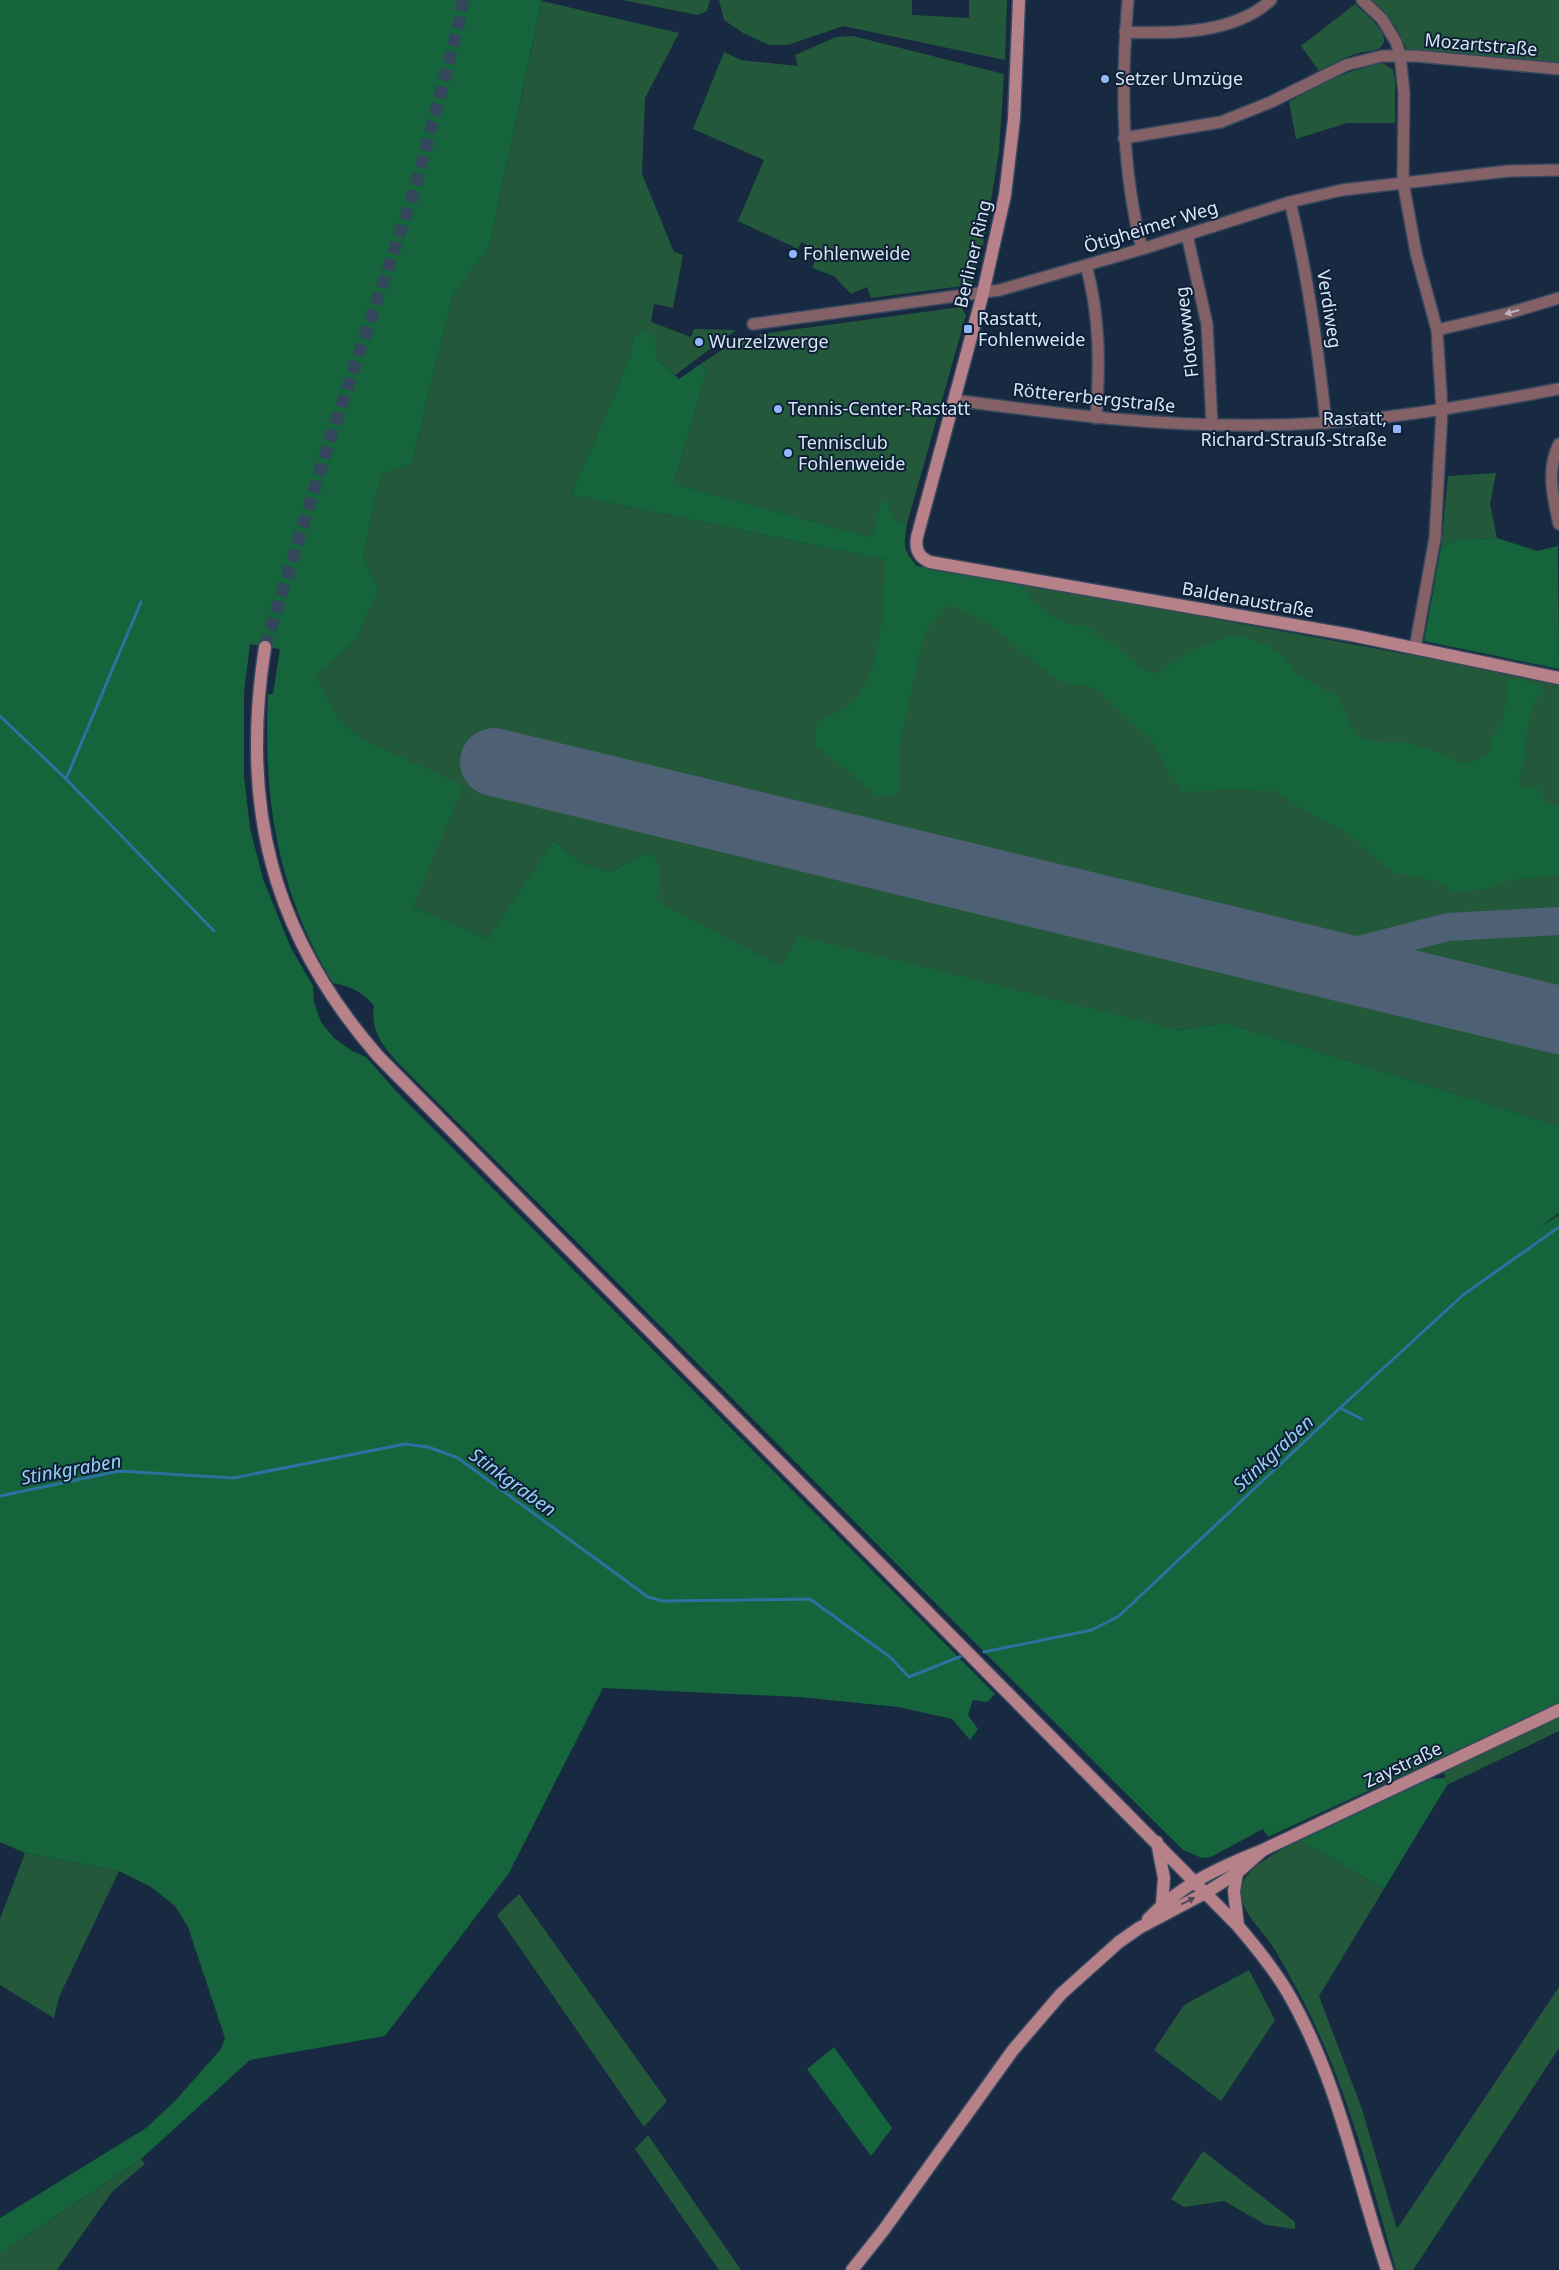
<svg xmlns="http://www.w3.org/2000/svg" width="1559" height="2270" font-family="'Noto Sans',sans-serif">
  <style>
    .green { fill: #23593a }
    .forest { fill: #15643b }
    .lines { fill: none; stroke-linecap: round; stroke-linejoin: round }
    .stream { stroke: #2c72a0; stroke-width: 3 }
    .taxiway { stroke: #4e6074; stroke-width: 28 }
    .runway { stroke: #4e6074; stroke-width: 68 }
    .secondary-tunnel { stroke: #34465c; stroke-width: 12; stroke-dasharray: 12 6; stroke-linecap: butt }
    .street-casing { stroke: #36485e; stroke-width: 14 }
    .secondary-casing { stroke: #36485e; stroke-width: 15 }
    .street { stroke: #836167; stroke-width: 11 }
    .secondary { stroke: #b7818a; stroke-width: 12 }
    .oneway { fill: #bbb7c3 }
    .oneway2 { fill: #514758 }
    .poi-dot { fill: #92b7fd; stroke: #0d2036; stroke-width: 2 }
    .labels { text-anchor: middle; stroke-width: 4; stroke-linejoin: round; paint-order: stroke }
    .street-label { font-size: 18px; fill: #d9e5f5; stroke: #0d2036 }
    .poi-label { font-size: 18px; fill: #d9e5f5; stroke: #0d2036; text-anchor: start }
    .water-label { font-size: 19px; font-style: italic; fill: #98ccf3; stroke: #0d2036 }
  </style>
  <rect width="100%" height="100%" fill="#172a41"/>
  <path class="green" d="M 622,0 L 710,0 L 707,11 L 698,15 Z
    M 719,0 L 912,0 L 912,15 L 969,18 L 969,0 L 1007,0 L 1005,60 L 843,26 L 788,45 L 769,45 L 743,33 L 724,20 Z
    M 1372,0 L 1559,0 L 1559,65 L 1410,52 L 1407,50 L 1396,27 Z
    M 542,1 L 679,33 L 645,98 L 642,174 L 674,252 L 683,255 L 673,308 L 654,304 L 651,322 L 691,337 L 694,329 L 736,330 L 675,375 L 633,337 L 631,355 L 571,495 L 886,560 L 1034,603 L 1020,583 L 1508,673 L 1559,685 L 1559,1126 L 1226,1023 L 1178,1030 L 782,966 L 654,900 L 638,856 L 611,872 L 580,863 L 554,840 L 488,938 L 413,907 L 407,760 L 361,738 L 339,719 L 316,676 L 357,639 L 379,589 L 363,557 L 381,476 L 412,462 L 453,296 L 489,248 Z
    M 1355,4 C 1363,12 1394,35 1381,47 C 1375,52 1366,51 1359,53 C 1344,57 1332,64 1319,71 L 1301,46 Z
    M 853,36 L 1004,74 L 999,151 L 986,231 L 974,281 L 970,285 L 871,298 L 867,287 L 851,294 L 834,276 L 812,268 L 819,250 L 801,242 L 798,249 L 738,221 L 764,160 L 693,129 L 724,52 L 741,60 L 798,66 L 795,55 L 836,37 Z
    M 1383,63 L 1393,70 L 1395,80 L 1395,123 L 1347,123 L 1296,139 L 1289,102 C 1324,81 1344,72 1383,63 Z
    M 961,307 L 966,315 L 907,524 L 896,521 L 887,502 L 882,501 L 871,537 L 674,484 L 707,369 L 699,365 L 742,337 L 756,347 L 760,334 Z
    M 1496,473 L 1490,504 L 1497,538 L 1455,540 L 1441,547 L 1448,476 Z
    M 1559,1715 L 1559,1731 L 1447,1785 L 1443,1769 Z
    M 1299,1840 L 1384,1889 L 1319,1996 L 1362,2109 L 1397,2229 L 1559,1987 L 1559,2048 L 1413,2270 L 1396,2270 C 1368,2170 1342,2066 1289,1975 C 1284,1965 1278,1955 1272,1945 C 1262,1930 1242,1913 1241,1894 C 1239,1868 1281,1851 1299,1840 Z
    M 25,1853 L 119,1871 L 59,1997 L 54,2018 L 0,1985 L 0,1919 Z
    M 519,1894 L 667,2101 L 644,2127 L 497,1915 Z
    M 1249,1970 L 1275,2020 L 1221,2101 L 1154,2050 L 1184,2005 Z
    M 648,2135 L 741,2270 L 719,2270 L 635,2149 Z
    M 1203,2151 L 1295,2222 L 1295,2229 L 1266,2225 L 1224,2201 L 1184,2207 L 1171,2199 Z
    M 141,2159 L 145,2164 L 112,2192 L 57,2270 L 0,2270 L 0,2254 Z"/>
  <path class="forest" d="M 0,0 L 542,0 L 489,248 L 453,296 L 412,462 L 381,476 L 363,557 L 379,589 L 357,639 L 316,676 L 339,719 L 361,738 L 463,786 L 413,907 L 488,938 L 554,840 L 580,863 L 611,872 L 638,856 L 652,854 C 663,873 662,880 655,900 L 782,966 L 798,936 L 1178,1030 L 1226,1023 L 1559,1126 L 1559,1213 L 1540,1227 L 1559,1215 L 1559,1703 L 1268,1837 L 1263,1829 L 1211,1857 L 1202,1858 L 1183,1850 C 923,1593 668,1332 409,1074 C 390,1054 369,1036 374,1006 C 363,992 350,986 333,983 C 277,891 263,799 268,694 L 273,694 L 280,649 L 250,644 L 244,693 L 244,776 L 250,828 L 263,879 L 291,948 L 313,986 L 314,1002 L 321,1022 L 334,1038 L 352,1051 L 366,1057 L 396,1091 L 995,1694 L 987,1702 L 973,1700 L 968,1715 L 978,1729 L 970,1740 L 952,1719 L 898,1707 L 799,1697 L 603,1688 L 509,1873 L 385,2036 L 250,2060 L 141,2159 L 0,2254 L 0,2218 L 146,2128 L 175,2101 L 221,2049 L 225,2038 L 188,1927 L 175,1906 L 151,1887 L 119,1871 L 25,1853 L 0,1842 Z
    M 645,330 L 654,336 L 657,359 L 679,379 L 699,365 L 707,369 L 674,484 L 871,537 L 882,500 L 887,502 L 896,521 L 907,524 C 904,545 902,549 917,566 L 1020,583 C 1037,608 1058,627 1089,626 L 1097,637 L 1114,644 L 1143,670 L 1160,674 L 1174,661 L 1202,646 L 1231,635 L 1248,638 L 1266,644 L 1281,654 L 1295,673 L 1338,698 L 1355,734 L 1369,741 L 1407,743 L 1441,753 L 1462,764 L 1480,759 L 1489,752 L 1492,737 L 1503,722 L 1508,680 L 1518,679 L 1540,685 L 1544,691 L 1532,705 L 1524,749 L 1527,754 L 1518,781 L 1525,789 L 1536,787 L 1549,804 L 1559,806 L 1559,875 L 1515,879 L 1484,889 L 1457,893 L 1436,881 L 1393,873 L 1345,831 L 1307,812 L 1276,791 L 1232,789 L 1183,792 L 1171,777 L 1153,742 L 1095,688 L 1060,682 L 982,619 L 948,605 L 924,633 L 900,742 L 898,794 L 878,796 L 815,744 L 817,721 C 827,716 841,713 849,706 C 885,674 882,604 886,560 L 571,495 L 631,355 L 633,337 Z
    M 1497,538 L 1537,551 L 1558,546 L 1559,669 L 1424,641 L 1441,547 L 1455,540 Z
    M 1445,1778 L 1447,1785 L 1384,1889 L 1299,1840 L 1425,1779 Z
    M 834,2047 L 892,2128 L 871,2156 L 807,2069 Z"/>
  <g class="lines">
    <path class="stream" d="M 0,716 L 66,779 L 214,931
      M 66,779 L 141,602
      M 1340,1408 L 1362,1419
      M 0,1496 L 119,1471 L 233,1478 L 405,1444 L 428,1447 L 458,1458 L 648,1597 L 663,1601 L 810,1599 L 890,1657 L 909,1677 L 964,1655
      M 984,1652 L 1092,1630 L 1119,1616 L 1340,1408 L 1463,1295 L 1559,1227"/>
    <path class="taxiway" d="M 1316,961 L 1448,927 L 1559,921"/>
    <path class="runway" d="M 494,762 L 1559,1020"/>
    <path class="secondary-tunnel" d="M 265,647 L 332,433 L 416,186 L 460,20 L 463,0"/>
    <g class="street-casing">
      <path id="street" d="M 1128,0 C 1121,84 1121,167 1142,249
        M 1362,0 L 1382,19 L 1396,42 L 1400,55 L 1404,93 L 1403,182 L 1416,253 L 1437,330 L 1442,410 L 1435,538 L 1415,648
        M 1125,32 C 1172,34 1234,34 1271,0
        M 1124,138 L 1221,122 L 1271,102 L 1346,65 L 1382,56 L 1416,56 L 1559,69
        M 1290,202 C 1308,275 1318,348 1326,423
        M 1187,235 L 1207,324 L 1212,425
        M 1086,265 C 1100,316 1100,365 1096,418
        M 753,324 L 1000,290 L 1142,249 L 1290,202 L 1342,190 L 1508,171 L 1559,170
        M 1437,330 L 1509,313 L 1559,298
        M 954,400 C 1058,414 1161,427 1267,425 C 1366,424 1462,407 1559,389
        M 1559,444 C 1546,469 1553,498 1559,524"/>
    </g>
    <g class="secondary-casing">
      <path id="secondary" d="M 1019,0 L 1014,119 L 1005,195 L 983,293 L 917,537 C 915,549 918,557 930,562 L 1351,635 L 1559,678
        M 265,647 C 240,806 271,933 378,1056 L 1238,1926 C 1256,1947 1274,1969 1288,1993 C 1338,2079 1356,2177 1387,2270
        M 1157,1842 L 1164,1878 L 1162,1904
        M 1237,1873 L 1234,1891 L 1238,1926
        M 1148,1919 C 1180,1885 1220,1867 1263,1850 L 1559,1710
        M 852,2270 L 883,2231 L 1013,2050 L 1061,1994 L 1119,1942 L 1139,1928 L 1207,1892 L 1237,1873 L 1263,1850"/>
    </g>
    <use href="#street" class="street"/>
    <use href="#secondary" class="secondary"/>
  </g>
  <defs><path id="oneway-solid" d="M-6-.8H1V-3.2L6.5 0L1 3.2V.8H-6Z" transform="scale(1.25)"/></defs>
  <use class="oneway" href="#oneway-solid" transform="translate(1512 312) rotate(164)"/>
  <use class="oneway2" href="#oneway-solid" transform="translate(1188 1901) rotate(-27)"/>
  <g class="poi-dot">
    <circle cx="1105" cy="79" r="5"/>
    <circle cx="793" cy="254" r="5"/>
    <rect x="963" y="324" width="10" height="10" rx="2.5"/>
    <circle cx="699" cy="342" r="5"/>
    <circle cx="778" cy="409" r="5"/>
    <rect x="1392" y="424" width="10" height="10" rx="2.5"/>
    <circle cx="788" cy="453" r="5"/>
  </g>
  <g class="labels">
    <g class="street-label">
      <text transform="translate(1481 45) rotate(5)" y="6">Mozartstraße</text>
      <text transform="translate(1151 227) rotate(-17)" y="6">Ötigheimer Weg</text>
      <text transform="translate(973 254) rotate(-77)" y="6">Berliner Ring</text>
      <text transform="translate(1329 309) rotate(81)" y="6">Verdiweg</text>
      <text transform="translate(1187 332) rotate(-97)" y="6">Flotowweg</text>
      <text transform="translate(1094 398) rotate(6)" y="6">Röttererbergstraße</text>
      <text transform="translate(1248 600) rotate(10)" y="6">Baldenaustraße</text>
      <text transform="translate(1403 1765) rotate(-25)" y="6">Zaystraße</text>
    </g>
    <g class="poi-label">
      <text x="1115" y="85">Setzer Umzüge</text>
      <text x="803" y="260">Fohlenweide</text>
      <text x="978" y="325">Rastatt,<tspan x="978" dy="21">Fohlenweide</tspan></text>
      <text x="709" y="348">Wurzelzwerge</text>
      <text x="788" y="415">Tennis-Center-Rastatt</text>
      <text x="1387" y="425" text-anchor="end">Rastatt,<tspan x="1387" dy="21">Richard-Strauß-Straße</tspan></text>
      <text x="798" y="449">Tennisclub<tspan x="798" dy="21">Fohlenweide</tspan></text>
    </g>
    <g class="water-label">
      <text transform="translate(1273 1453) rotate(-43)" y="7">Stinkgraben</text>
      <text transform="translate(71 1469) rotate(-10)" y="7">Stinkgraben</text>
      <text transform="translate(513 1482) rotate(36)" y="7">Stinkgraben</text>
    </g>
  </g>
</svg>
